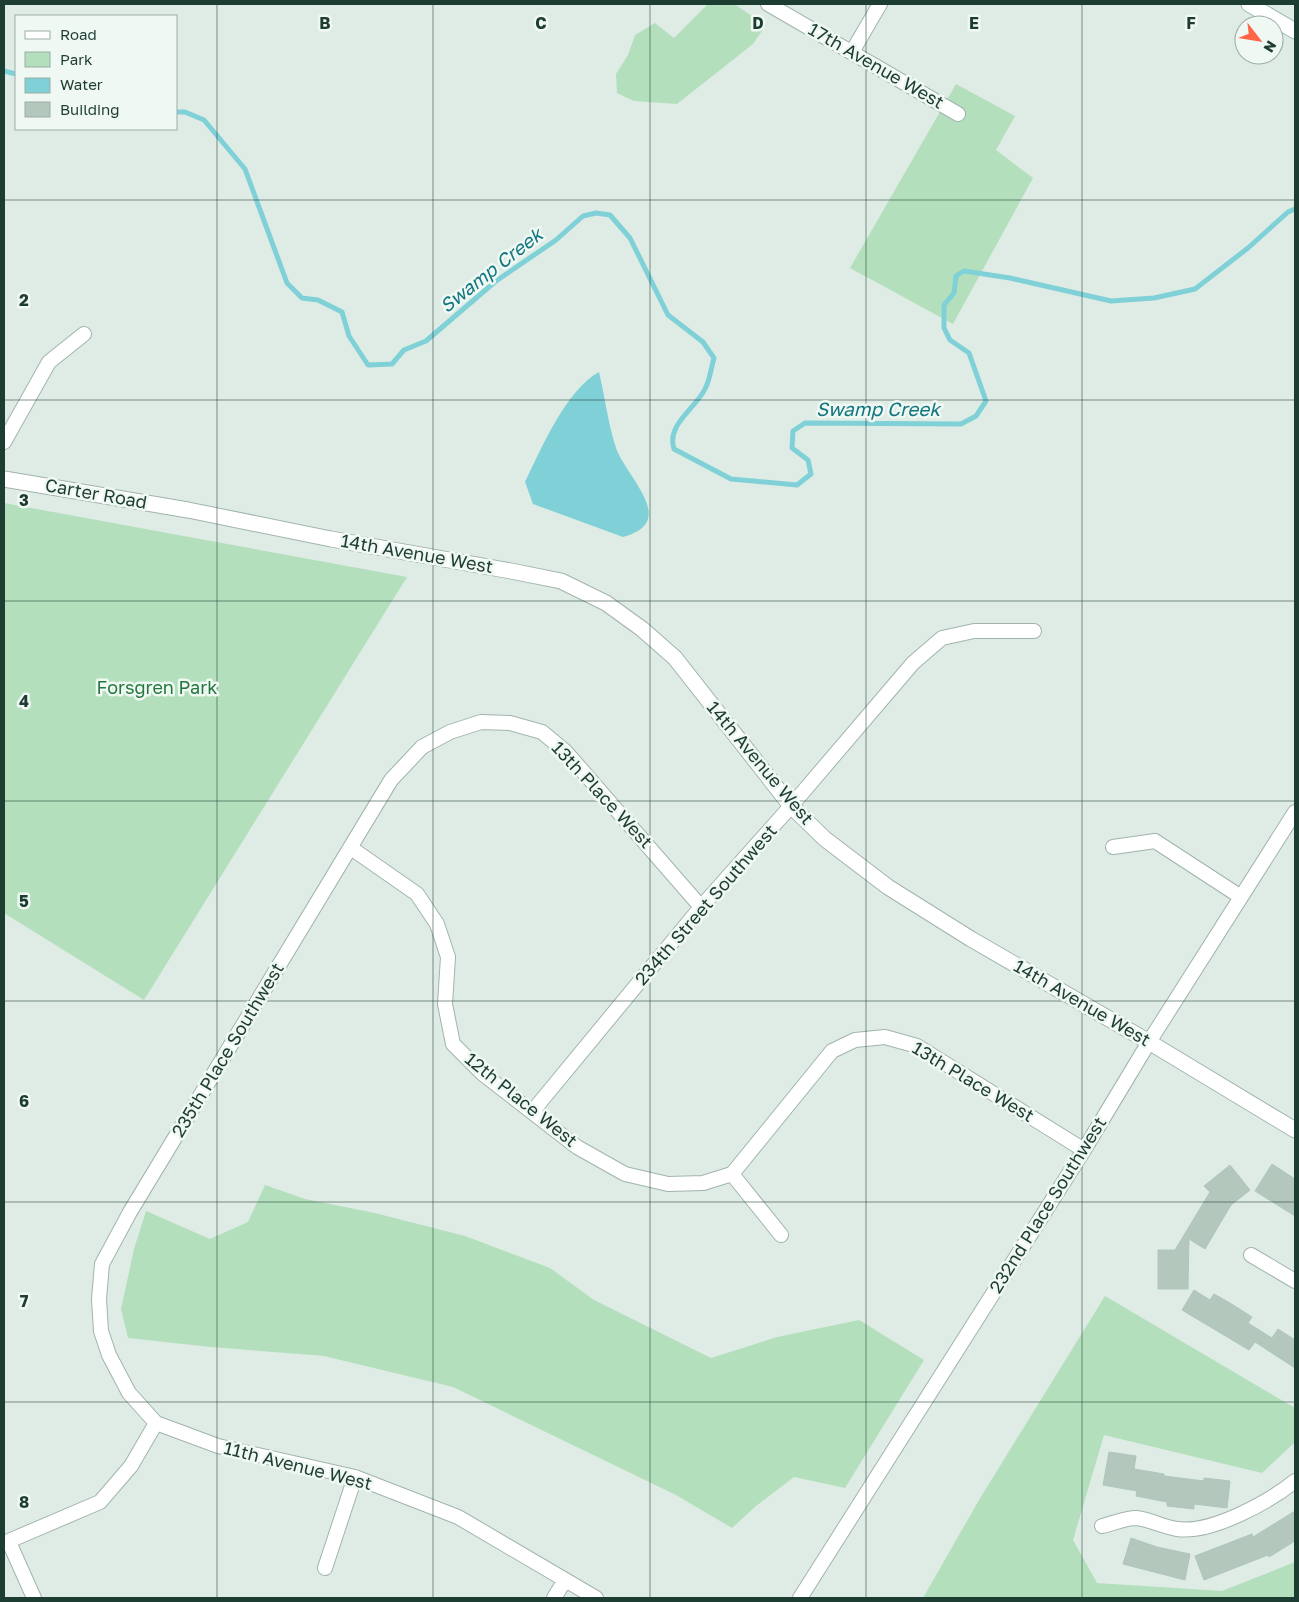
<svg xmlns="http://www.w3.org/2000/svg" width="1299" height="1602" font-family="'Golos Text',sans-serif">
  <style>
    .green { fill: #b4dfbc }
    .water { fill: #80d1d7 }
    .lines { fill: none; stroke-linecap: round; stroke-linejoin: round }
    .stream { stroke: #80d1d7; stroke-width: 5 }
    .building { fill: #b3c7bd; stroke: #b0c6bb }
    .minor-casing { stroke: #a1b4ac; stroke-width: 16 }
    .tertiary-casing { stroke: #a1b4ac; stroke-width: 17 }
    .secondary-casing { stroke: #9cb9ac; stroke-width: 17 }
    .minor { stroke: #fff; stroke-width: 14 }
    .tertiary { stroke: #fff; stroke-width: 15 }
    .secondary { stroke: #fff; stroke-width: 15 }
    .grid { fill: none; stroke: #1e3d32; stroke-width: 1; stroke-opacity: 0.55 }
    .labels { text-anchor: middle; stroke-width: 5; stroke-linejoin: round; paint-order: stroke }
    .street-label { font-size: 18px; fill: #1e3d32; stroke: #eff8f3 }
    .park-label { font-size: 18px; fill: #24783d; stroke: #eff8f3 }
    .water-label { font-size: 19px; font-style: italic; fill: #12767f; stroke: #eff8f3 }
    .grid-label { font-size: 16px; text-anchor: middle; font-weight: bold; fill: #1e3d32; stroke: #eff8f3; stroke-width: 5; stroke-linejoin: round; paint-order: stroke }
  </style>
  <rect width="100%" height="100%" fill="#deece5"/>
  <path class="green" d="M 708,4 L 734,4 L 766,25 L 753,44 L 677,104 L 634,101 L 617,93 L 616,74 L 628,55 L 635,35 L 655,23 L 674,38 Z
    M 956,84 L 1015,116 L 996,150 L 1033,178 L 953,324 L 850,268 Z
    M 4,503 L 407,577 L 144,1000 L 4,913 Z
    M 265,1185 L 305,1199 L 375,1213 L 465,1236 L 550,1268 L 594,1300 L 711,1358 L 777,1337 L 859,1320 L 924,1360 L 845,1488 L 794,1477 L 756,1506 L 732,1528 L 676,1495 L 453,1387 L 324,1356 L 211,1347 L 128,1338 L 121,1309 L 134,1249 L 146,1211 L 210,1239 L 248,1222 Z
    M 1105,1296 L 1295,1408 L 1295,1442 L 1262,1473 L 1104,1435 L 1073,1540 L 1097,1583 L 1222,1591 L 1295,1562 L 1295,1598 L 923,1598 L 979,1500 Z"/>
  <path class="water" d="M 599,372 C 605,397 608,424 616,448 C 626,477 680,522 623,537 L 533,504 L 525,482 C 541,449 566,390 599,372 Z"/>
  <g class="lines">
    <path class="stream" d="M 4,71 L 16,74
      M 176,112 L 185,112 L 204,120 L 245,169 L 287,283 L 302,298 L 318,300 L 342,312 L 349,336 L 368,365 L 392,364 L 404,350 L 426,341 L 496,281 L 556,240 L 583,216 L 596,213 L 610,215 L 630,238 L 668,315 L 703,342 L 714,358 C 711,368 710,380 705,389 C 695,409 666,425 674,449 L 731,479 L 797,485 L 811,474 L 808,460 L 792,448 L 793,431 L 805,423 L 961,424 L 976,416 L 986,401 L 969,353 L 950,340 L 944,328 L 944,305 L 954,293 L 956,276 L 964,271 L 1010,278 L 1111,301 L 1154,298 L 1195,289 L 1248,248 L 1288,212 L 1295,209"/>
  </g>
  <path class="building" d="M 1272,1164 L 1295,1179 L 1295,1216 L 1255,1191 Z
    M 1230,1165 L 1250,1190 L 1231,1205 L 1205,1249 L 1189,1239 L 1188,1289 L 1158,1289 L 1158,1250 L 1175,1250 L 1210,1192 L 1204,1186 Z
    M 1194,1290 L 1210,1300 L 1214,1294 L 1230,1303 L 1252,1317 L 1248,1323 L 1272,1338 L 1278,1329 L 1295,1340 L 1295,1368 L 1255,1342 L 1249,1350 L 1182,1310 Z
    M 1109,1452 L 1136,1456 L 1134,1469 L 1164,1474 L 1164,1476 L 1204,1481 L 1204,1478 L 1230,1481 L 1227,1508 L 1194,1504 L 1194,1509 L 1167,1506 L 1167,1502 L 1136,1496 L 1137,1491 L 1103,1485 Z
    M 1295,1511 L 1295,1541 L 1269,1557 L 1268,1555 L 1204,1580 L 1195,1556 L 1252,1534 L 1253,1537 Z
    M 1131,1538 L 1157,1547 L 1190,1554 L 1185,1580 L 1123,1564 Z"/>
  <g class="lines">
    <g class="minor-casing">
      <path id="minor" d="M 768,4 L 958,114
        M 852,52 L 880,4
        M 4,442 L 49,362 L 84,334
        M 1113,847 L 1155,841 L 1241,897
        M 351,848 L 417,894 L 437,924 L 448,957 L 445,1004 L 453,1044 L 483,1074 L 577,1147 L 625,1174 L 668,1184 L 703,1183 L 732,1174
        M 532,1112 L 701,907 L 791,806 L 913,663 L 942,638 L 974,631 L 1034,631
        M 732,1174 L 832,1051 L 855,1040 L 885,1037 L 917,1046 L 1084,1150
        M 732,1174 L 781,1235
        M 1251,1255 L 1295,1281
        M 1102,1526 C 1112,1524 1125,1518 1136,1518 C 1149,1519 1163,1527 1177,1529 C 1211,1534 1269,1502 1295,1481
        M 9,1542 L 34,1598
        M 4,1543 L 100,1502 L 131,1466 L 156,1423
        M 325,1568 L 355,1477
        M 554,1598 L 565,1580
        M 596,1598 L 458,1517 L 355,1477 L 218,1446 L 156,1423 L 129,1393 L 109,1355 L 101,1331 L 99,1299 L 102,1264 L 130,1212 L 391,780 L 422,747 L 450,732 L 481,722 L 510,723 L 542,732 L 566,752 L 701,907
        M 800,1598 L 1084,1150 L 1149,1042 L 1295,812"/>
    </g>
    <g class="tertiary-casing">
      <path id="tertiary" d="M 4,479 L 188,510 L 331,539 L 511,571 L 561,581 L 606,603 L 642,629 L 675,658 L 791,806 L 825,839 L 888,887 L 971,939 L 1149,1042 L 1295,1130"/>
    </g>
    <g class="secondary-casing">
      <path id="secondary" d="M 1249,4 L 1295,31"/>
    </g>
    <use href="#minor" class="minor"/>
    <use href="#tertiary" class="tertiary"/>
    <use href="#secondary" class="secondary"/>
  </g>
  <path class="grid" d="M 217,4 L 217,1598M 433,4 L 433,1598M 650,4 L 650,1598M 866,4 L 866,1598M 1082,4 L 1082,1598M 4,200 L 1295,200M 4,400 L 1295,400M 4,601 L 1295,601M 4,801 L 1295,801M 4,1001 L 1295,1001M 4,1202 L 1295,1202M 4,1402 L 1295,1402"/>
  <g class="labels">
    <g class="street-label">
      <text transform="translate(876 66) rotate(30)" y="6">17th Avenue West</text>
      <text transform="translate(96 494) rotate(10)" y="6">Carter Road</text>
      <text transform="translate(417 554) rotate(10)" y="6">14th Avenue West</text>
      <text transform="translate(760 763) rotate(50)" y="6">14th Avenue West</text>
      <text transform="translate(602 795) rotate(47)" y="6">13th Place West</text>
      <text transform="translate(706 905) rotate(-49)" y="6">234th Street Southwest</text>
      <text transform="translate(1082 1003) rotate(30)" y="6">14th Avenue West</text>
      <text transform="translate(228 1050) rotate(-59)" y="6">235th Place Southwest</text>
      <text transform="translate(973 1082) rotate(31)" y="6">13th Place West</text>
      <text transform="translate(521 1100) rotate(39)" y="6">12th Place West</text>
      <text transform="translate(1048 1205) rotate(-58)" y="6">232nd Place Southwest</text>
      <text transform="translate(298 1466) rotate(14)" y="6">11th Avenue West</text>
    </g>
    <g class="park-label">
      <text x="157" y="694">Forsgren Park</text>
    </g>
    <g class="water-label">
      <text transform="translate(491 270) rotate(-38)" y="7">Swamp Creek</text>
      <text x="878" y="416">Swamp Creek</text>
    </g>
  </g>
  <g class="grid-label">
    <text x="325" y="29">B</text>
    <text x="541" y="29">C</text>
    <text x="758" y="29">D</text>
    <text x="974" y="29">E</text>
    <text x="1191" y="29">F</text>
    <text x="24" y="306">2</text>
    <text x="24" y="506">3</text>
    <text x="24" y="707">4</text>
    <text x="24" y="907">5</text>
    <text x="24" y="1107">6</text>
    <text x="24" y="1307">7</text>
    <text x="24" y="1508">8</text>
  </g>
  <rect width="1299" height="1602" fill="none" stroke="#1e3d32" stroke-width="10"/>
  <rect x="15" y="15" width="162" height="115" fill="#eff8f3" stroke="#9bada6"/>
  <rect x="25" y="31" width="25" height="8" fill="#ffffff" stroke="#9bada6"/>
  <text x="60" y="40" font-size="15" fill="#1e3d32">Road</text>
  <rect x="25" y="52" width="25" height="15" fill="#b4dfbc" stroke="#9bada6"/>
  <text x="60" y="65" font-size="15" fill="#1e3d32">Park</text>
  <rect x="25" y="78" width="25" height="15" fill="#80d1d7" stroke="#9bada6"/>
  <text x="60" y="90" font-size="15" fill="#1e3d32">Water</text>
  <rect x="25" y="102" width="25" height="15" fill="#b3c7bd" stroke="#9bada6"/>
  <text x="60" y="115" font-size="15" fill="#1e3d32">Building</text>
  <g transform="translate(1259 40) rotate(121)"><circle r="24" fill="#eff8f3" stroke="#9bada6"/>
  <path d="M0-4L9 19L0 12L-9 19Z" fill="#ff6649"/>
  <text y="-8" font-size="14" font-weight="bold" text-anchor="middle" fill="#1e3d32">N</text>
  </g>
</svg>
